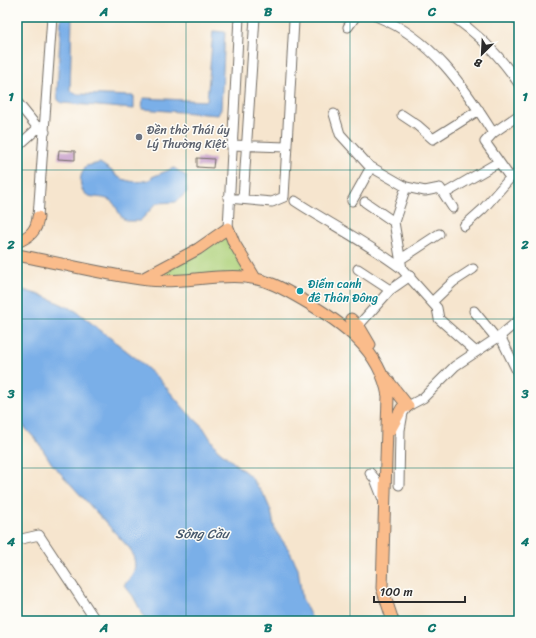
<svg xmlns="http://www.w3.org/2000/svg" width="536" height="638" font-family="Sriracha,sans-serif">
  <style>
    .green { fill: #aed17a; stroke: #6c7e52 }
    .water { fill: #7aafe8; stroke: #526d8a }
    .building { fill: #c194c6 }
    .lines { fill: none; stroke-linecap: round; stroke-linejoin: round }
    .minor-casing { stroke: #726c64; stroke-width: 11 }
    .major-casing { stroke: #726c64; stroke-width: 13 }
    .minor { stroke: #fff; stroke-width: 9 }
    .major { stroke: #fabc8b; stroke-width: 11 }
    .grid { fill: none; stroke: #0f766e; stroke-width: 1; stroke-opacity: 0.55 }
    .worship-dot { fill: #6b7280; stroke: #fdfcf7; stroke-width: 1.5 }
    .culture-dot { fill: #0f9aa8; stroke: #fdfcf7; stroke-width: 1.5 }
    .labels { text-anchor: middle; stroke-width: 3; stroke-linejoin: round; paint-order: stroke }
    .worship-label { font-size: 12px; fill: #5b616d; stroke: #fdfcf7; text-anchor: start }
    .culture-label { font-size: 12px; fill: #0d838f; stroke: #fdfcf7; text-anchor: start }
    .water-label { font-size: 13px; font-style: italic; fill: #47596d; stroke: #fdfcf7 }
    .neatline { fill: none; stroke: #0f766e; stroke-width: 1.5 }
    .grid-label { font-size: 13px; text-anchor: middle; font-weight: bold; fill: #0f766e }
  </style>
  <rect width="100%" height="100%" fill="#fdfcf7"/>
  <filter id="ink" filterUnits="userSpaceOnUse"><feTurbulence type="fractalNoise" baseFrequency=".025" numOctaves="2"/><feDisplacementMap in="SourceGraphic" scale="8" xChannelSelector="R" yChannelSelector="G"/><feConvolveMatrix kernelMatrix="1 2 1 2 8 2 1 2 1" color-interpolation-filters="sRGB"/></filter>
  <filter id="wash" filterUnits="userSpaceOnUse"><feTurbulence type="fractalNoise" baseFrequency=".012" numOctaves="4" result="noise"/><feDisplacementMap in="SourceGraphic" scale="16" xChannelSelector="R" yChannelSelector="G"/><feGaussianBlur stdDeviation="0.9" result="paint"/><feColorMatrix in="noise" values="0 0 0 0 0 0 0 0 0 0 0 0 0 0 0 0 0 1.4 0 .05"/><feComposite in="paint" operator="in"/></filter>
  <g filter="url(#wash)">
    <rect width="100%" height="100%" fill="#f6e5ce"/>
    <path class="green" d="M 225,236 L 246,270 L 244,274 L 160,276 L 162,271 Z"/>
    <path class="water" d="M 61,17 L 72,17 L 70,91 L 76,94 L 134,96 L 134,109 L 62,103 L 58,100 L 57,94 Z
      M 213,31 L 225,32 L 221,109 L 218,115 L 142,109 L 143,98 L 207,101 Z
      M 100,163 L 115,173 L 115,175 C 126,182 138,184 151,179 L 152,177 L 174,168 L 186,176 L 187,192 L 176,202 L 157,203 L 140,221 L 127,221 C 117,216 119,208 112,202 C 102,193 85,203 81,186 C 79,178 82,172 86,166 Z
      M 17,288 L 46,297 L 76,311 L 137,359 L 159,379 L 187,412 L 203,427 L 217,449 L 250,476 L 265,497 L 271,511 L 275,530 L 289,550 L 298,568 L 302,598 L 313,621 L 146,621 L 133,596 L 124,585 C 136,572 138,565 130,549 L 52,464 L 38,442 L 17,419 Z"/>
    <g id="blocks">
      <path class="building" d="M 59,150 L 75,151 L 75,160 L 58,159 Z
        M 197,158 L 214,159 L 213,168 L 197,167 Z"/>
    </g>
  </g>
  <g filter="url(#ink)">
    <use href="#blocks" fill-opacity="0" stroke="#726c64" stroke-width="1"/>
    <g class="lines">
      <g class="minor-casing">
        <path id="minor" d="M 378,17 C 432,39 463,85 493,133
          M 453,17 C 480,35 501,57 519,84
          M 513,17 L 519,20
          M 348,27 L 355,17
          M 17,102 L 38,128 L 45,132
          M 334,114 L 340,134 L 370,167
          M 402,115 L 417,125 L 433,139 L 479,110
          M 519,115 L 493,133 L 485,142 L 509,176 L 511,177 L 519,173
          M 231,145 L 286,147
          M 17,147 L 38,128
          M 406,187 L 394,222 L 402,269 L 437,308 L 439,319 L 475,351
          M 444,194 L 499,162
          M 228,198 L 272,202 L 284,197 L 294,21 L 292,17
          M 243,199 L 255,17
          M 295,201 C 330,224 368,243 402,269
          M 352,201 L 371,167 L 406,187 L 425,191 L 440,188 L 453,208
          M 365,202 L 394,222
          M 38,217 L 52,17
          M 464,226 L 483,209 L 511,177
          M 228,228 L 239,17
          M 401,259 L 439,234
          M 358,269 L 390,290
          M 432,302 L 453,282 L 473,269
          M 474,311 L 496,338
          M 358,326 L 390,290 L 410,276
          M 500,336 L 519,375
          M 370,473 L 375,479 L 384,502
          M 399,485 L 400,430 L 403,413 L 408,406 L 423,398 L 455,366 L 500,336 L 519,320
          M 17,540 L 39,535 L 96,621"/>
      </g>
      <g class="major-casing">
        <path id="major" d="M 17,242 C 29,237 37,231 38,217
          M 17,255 C 61,263 104,275 148,280 C 180,284 212,274 245,277 C 267,279 284,289 303,300 C 341,322 380,349 388,396 L 382,588 L 393,621
          M 142,279 L 198,249 L 228,228 L 234,243 L 255,278
          M 351,319 L 360,328 L 370,345
          M 385,377 L 408,406 L 402,408 L 390,430"/>
      </g>
      <use href="#minor" class="minor"/>
      <use href="#major" class="major"/>
    </g>
  </g>
  <path class="grid" d="M 186,17 L 186,621M 350,17 L 350,621M 17,170 L 519,170M 17,319 L 519,319M 17,468 L 519,468"/>
  <circle class="worship-dot" cx="139" cy="137" r="4"/>
  <circle class="culture-dot" cx="300" cy="291" r="4"/>
  <g class="labels">
    <g class="worship-label">
      <text x="147" y="134">Đền thờ Thái úy<tspan x="147" dy="14">Lý Thường Kiệt</tspan></text>
    </g>
    <g class="culture-label">
      <text x="308" y="288">Điếm canh<tspan x="308" dy="14">đê Thôn Đông</tspan></text>
    </g>
    <g class="water-label">
      <text x="202" y="538">Sông Cầu</text>
    </g>
  </g>
  <rect width="536" height="638" fill="none" stroke="#fdfcf7" stroke-width="44"/>
  <g transform="translate(482 54) rotate(204)" stroke="#fdfcf7" stroke-width="3" paint-order="stroke">
  <path d="M0-3L7 15L0 10L-7 15Z" fill="#2b2b2b"/>
  <text y="-6" font-size="11" font-weight="bold" text-anchor="middle" fill="#2b2b2b">B</text>
  </g>
  <path d="M374 596v6h91v-6" fill="none" stroke="#2b2b2b" stroke-width="2"/>
  <text x="380" y="596" font-size="12" fill="#2b2b2b" stroke="#fdfcf7" stroke-width="3" paint-order="stroke">100 m</text>
  <rect x="22" y="22" width="492" height="594" class="neatline"/>
  <g class="grid-label">
    <text x="104" y="16">A</text>
    <text x="268" y="16">B</text>
    <text x="432" y="16">C</text>
    <text x="11" y="101">1</text>
    <text x="525" y="101">1</text>
    <text x="11" y="249">2</text>
    <text x="525" y="249">2</text>
    <text x="11" y="398">3</text>
    <text x="525" y="398">3</text>
    <text x="11" y="546">4</text>
    <text x="525" y="546">4</text>
    <text x="104" y="632">A</text>
    <text x="268" y="632">B</text>
    <text x="432" y="632">C</text>
  </g>
</svg>
